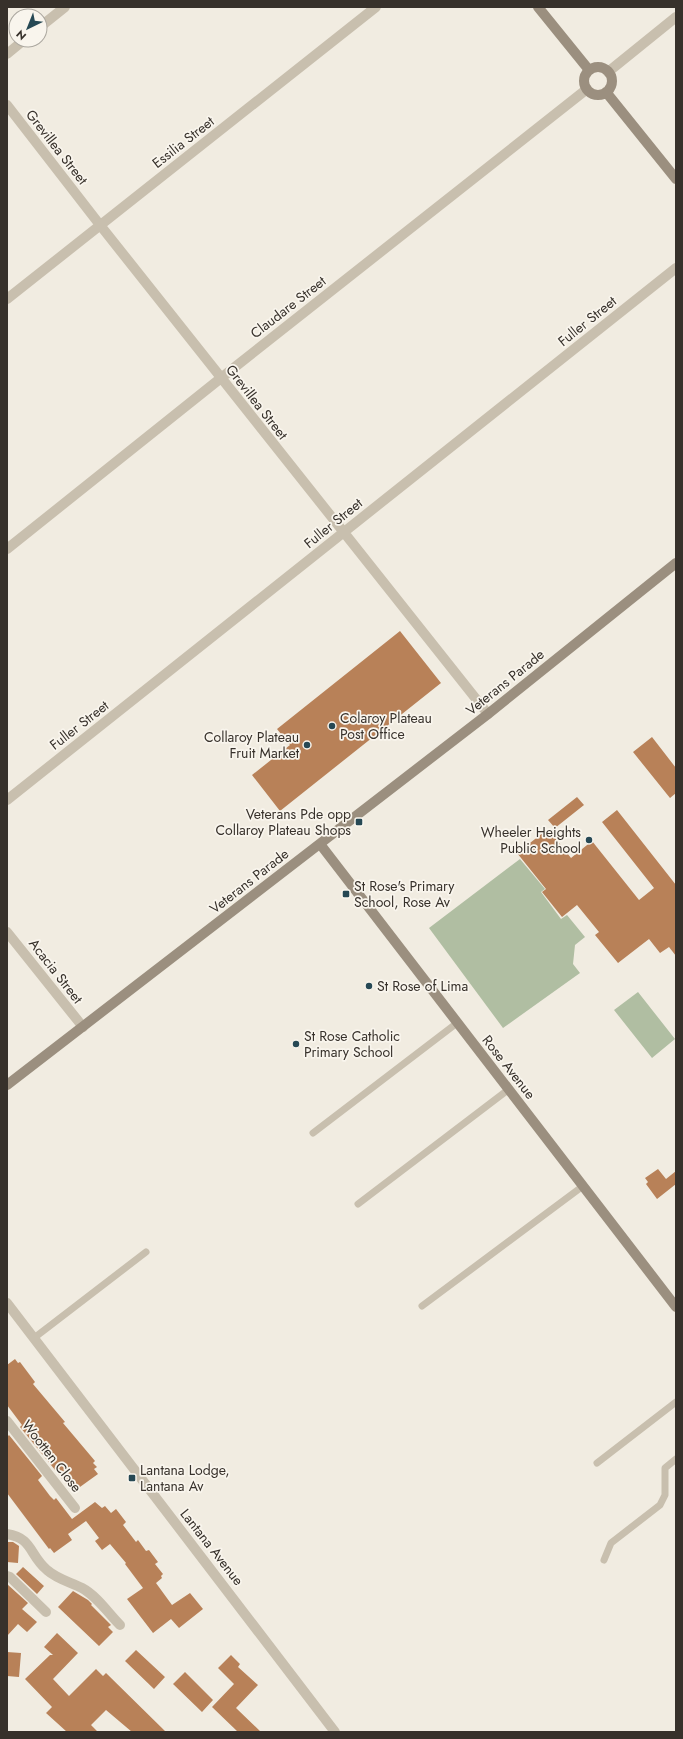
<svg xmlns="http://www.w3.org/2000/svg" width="683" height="1739" font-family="Jost,sans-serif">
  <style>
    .green { fill: #b0bea2 }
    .building { fill: #b88158 }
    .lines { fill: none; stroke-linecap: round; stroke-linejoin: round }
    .lane { stroke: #c8bfae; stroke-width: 7 }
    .street { stroke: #c8bfae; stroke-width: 10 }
    .secondary { stroke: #9b8f7f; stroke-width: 10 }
    .poi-dot { fill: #264854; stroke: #f9f5ed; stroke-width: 1.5 }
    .labels { text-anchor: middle; stroke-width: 3.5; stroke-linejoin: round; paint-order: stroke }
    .street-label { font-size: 14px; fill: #37312b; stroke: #f9f5ed }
    .poi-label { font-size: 14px; fill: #37312b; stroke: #f9f5ed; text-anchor: start }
  </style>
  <rect width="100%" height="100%" fill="#f1ece1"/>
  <path class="green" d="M 520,859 L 545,889 L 541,892 L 561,919 L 567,915 L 585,937 L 575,945 L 573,964 L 580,973 L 503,1028 L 429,928 Z
    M 638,992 L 675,1039 L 652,1058 L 614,1010 Z"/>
  <path class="building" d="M 400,631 L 441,683 L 280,811 L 252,775 L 290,745 L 277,729 Z
    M 652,737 L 676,768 L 676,793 L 670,798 L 633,752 Z
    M 577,797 L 584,805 L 555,828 L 548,820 Z
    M 617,810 L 676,885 L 676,956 L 669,947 L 660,953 L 649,939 L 618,963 L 595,935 L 599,932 L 577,905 L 562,917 L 542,892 L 546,889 L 517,853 L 548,829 L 571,858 L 592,841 L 639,900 L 654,888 L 602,822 Z
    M 658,1169 L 666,1179 L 676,1171 L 676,1184 L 657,1199 L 646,1184 L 648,1182 L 645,1178 Z
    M 15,1359 L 18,1363 L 20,1362 L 35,1382 L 33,1384 L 65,1422 L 63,1423 L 95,1461 L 93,1463 L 97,1467 L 94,1469 L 98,1474 L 73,1492 L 20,1427 L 22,1425 L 7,1405 L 7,1365 Z
    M 9,1435 L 42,1476 L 38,1480 L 50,1496 L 54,1500 L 56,1498 L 72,1519 L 95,1502 L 102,1508 L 105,1506 L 111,1513 L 116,1509 L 126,1522 L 123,1525 L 136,1542 L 138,1540 L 146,1551 L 149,1550 L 158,1562 L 155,1564 L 163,1574 L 161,1576 L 162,1578 L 156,1583 L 172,1605 L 190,1593 L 203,1609 L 179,1628 L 171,1619 L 153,1633 L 127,1599 L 143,1588 L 125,1564 L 126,1563 L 110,1544 L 102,1550 L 95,1541 L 99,1538 L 86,1521 L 68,1534 L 72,1540 L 54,1553 L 50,1548 L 49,1549 L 7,1493 L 7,1437 Z
    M 7,1542 L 13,1542 L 19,1546 L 18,1563 L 7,1562 Z
    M 23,1567 L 44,1586 L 37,1594 L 16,1574 Z
    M 7,1584 L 28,1603 L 22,1609 L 37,1622 L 27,1632 L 18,1624 L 7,1636 Z
    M 73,1591 L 88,1600 L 92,1604 L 91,1605 L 111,1625 L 108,1627 L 113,1632 L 99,1646 L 58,1607 Z
    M 57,1633 L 78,1653 L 53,1679 L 69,1696 L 96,1669 L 103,1676 L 106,1673 L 166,1732 L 132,1732 L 106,1710 L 91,1725 L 98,1732 L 67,1732 L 46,1713 L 52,1707 L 25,1679 L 50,1655 L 53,1655 L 44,1647 Z
    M 136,1650 L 165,1677 L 154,1689 L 125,1661 Z
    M 7,1652 L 21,1653 L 19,1677 L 7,1676 Z
    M 231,1655 L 240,1664 L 238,1667 L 258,1685 L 236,1708 L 261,1732 L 238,1732 L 212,1707 L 234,1684 L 218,1668 Z
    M 185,1672 L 213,1700 L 202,1712 L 173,1684 Z"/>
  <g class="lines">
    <path class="lane" d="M 313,1133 L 457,1023
      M 358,1204 L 509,1089
      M 422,1306 L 583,1186
      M 34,1338 L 146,1252
      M 597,1463 L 676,1402
      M 604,1560 L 611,1543 L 660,1505 L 665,1495 L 665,1468 L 676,1459"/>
    <path class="street" d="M 40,27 L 65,7
      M 7,54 L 24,40
      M 608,72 L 676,17
      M 7,105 L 100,225 L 488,714
      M 7,299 L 376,7
      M 7,549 L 221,378 L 587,89
      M 7,800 L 676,268
      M 7,932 L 83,1027
      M 7,1303 L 335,1732
      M 7,1421 L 75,1508
      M 7,1534 C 33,1538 29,1555 47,1570 C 57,1579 70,1582 82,1588 C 97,1596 108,1613 120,1625
      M 7,1576 L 10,1577 L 46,1612"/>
    <path class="secondary" d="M 538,7 L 589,70
      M584 81a14 14 0 1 1 28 0a14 14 0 1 1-28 0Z
      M 606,92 L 676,179
      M 320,844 L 676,1307
      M 7,1085 L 488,714 L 676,563"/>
  </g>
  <g class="poi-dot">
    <circle cx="332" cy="726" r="4"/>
    <circle cx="307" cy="745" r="4"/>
    <rect x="355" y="818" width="8" height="8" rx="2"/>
    <circle cx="589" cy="840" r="4"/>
    <rect x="342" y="890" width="8" height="8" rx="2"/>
    <circle cx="369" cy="986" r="4"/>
    <circle cx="296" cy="1044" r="4"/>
    <rect x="128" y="1474" width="8" height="8" rx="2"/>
  </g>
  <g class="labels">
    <g class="street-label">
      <text transform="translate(183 142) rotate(-38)" y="5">Essilia Street</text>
      <text transform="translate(57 147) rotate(52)" y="5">Grevillea Street</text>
      <text transform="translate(288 307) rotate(-38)" y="5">Claudare Street</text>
      <text transform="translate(587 321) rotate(-39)" y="5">Fuller Street</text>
      <text transform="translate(257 402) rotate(52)" y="5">Grevillea Street</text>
      <text transform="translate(333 523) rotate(-39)" y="5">Fuller Street</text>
      <text transform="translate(505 682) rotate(-39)" y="5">Veterans Parade</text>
      <text transform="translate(79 725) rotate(-38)" y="5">Fuller Street</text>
      <text transform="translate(249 881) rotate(-38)" y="5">Veterans Parade</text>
      <text transform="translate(56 971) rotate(52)" y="5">Acacia Street</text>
      <text transform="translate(509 1067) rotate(52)" y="5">Rose Avenue</text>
      <text transform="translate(52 1456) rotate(52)" y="5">Wootten Close</text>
      <text transform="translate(212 1547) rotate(52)" y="5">Lantana Avenue</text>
    </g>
    <g class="poi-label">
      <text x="340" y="723">Colaroy Plateau<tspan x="340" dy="16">Post Office</tspan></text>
      <text x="299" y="742" text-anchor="end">Collaroy Plateau<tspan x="299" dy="16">Fruit Market</tspan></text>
      <text x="351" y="819" text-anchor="end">Veterans Pde opp<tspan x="351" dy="16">Collaroy Plateau Shops</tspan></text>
      <text x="581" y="837" text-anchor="end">Wheeler Heights<tspan x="581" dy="16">Public School</tspan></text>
      <text x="354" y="891">St Rose's Primary<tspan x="354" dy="16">School, Rose Av</tspan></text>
      <text x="377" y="991">St Rose of Lima</text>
      <text x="304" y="1041">St Rose Catholic<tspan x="304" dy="16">Primary School</tspan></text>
      <text x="140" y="1475">Lantana Lodge,<tspan x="140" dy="16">Lantana Av</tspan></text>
    </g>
  </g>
  <rect width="683" height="1739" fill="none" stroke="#37312b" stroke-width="16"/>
  <g transform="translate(28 28) rotate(223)"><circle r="19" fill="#f9f5ed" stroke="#aba79f"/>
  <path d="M0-3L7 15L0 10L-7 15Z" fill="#264854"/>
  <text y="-6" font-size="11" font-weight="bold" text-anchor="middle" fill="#37312b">N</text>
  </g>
</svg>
